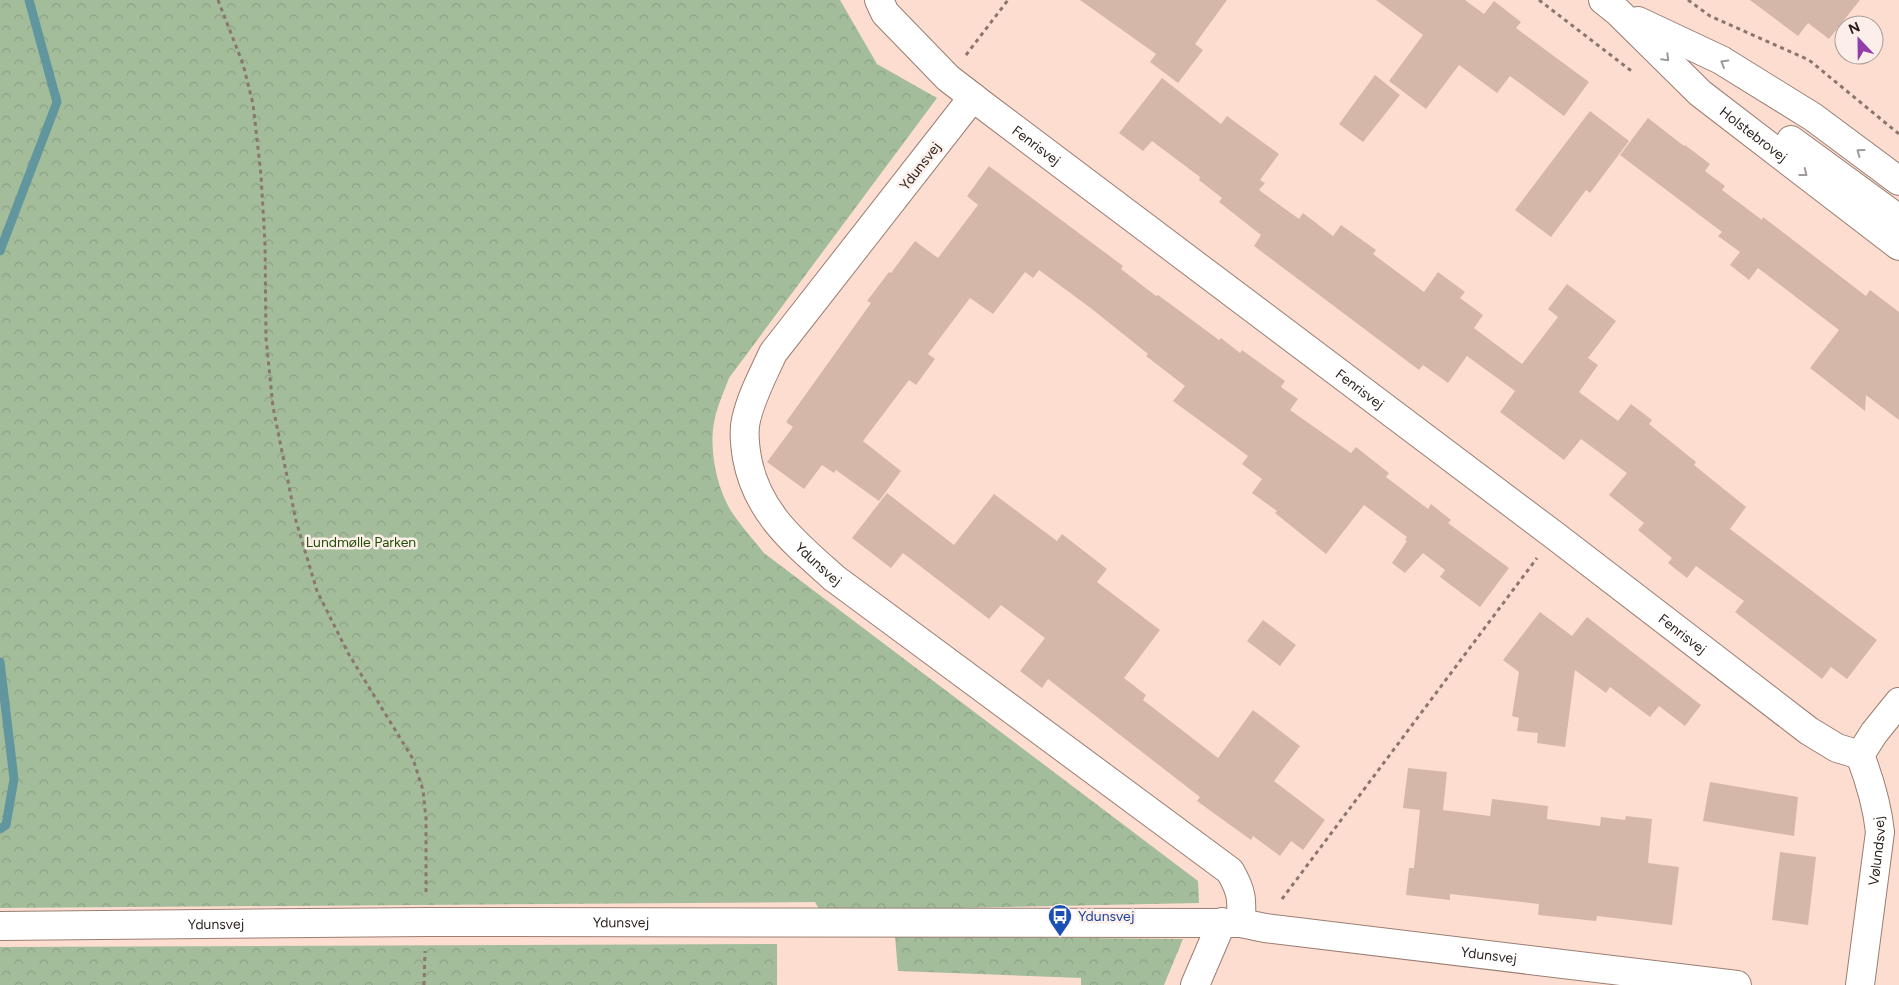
<svg xmlns="http://www.w3.org/2000/svg" width="1899" height="985" font-family="Figtree,sans-serif">
  <style>
    .forest { fill: url(#forest-crowns) }
    .lines { fill: none; stroke-linecap: round; stroke-linejoin: round }
    .stream { stroke: #61969f; stroke-width: 9 }
    .building { fill: #d5b7aa }
    .minor-casing { stroke: #9a7e72; stroke-width: 30 }
    .major-casing { stroke: #9a7e72; stroke-width: 30 }
    .path { stroke: #8b766e; stroke-width: 3; stroke-dasharray: 4 4; stroke-linecap: butt }
    .minor { stroke: #fff; stroke-width: 28 }
    .major { stroke: #fff; stroke-width: 28 }
    .oneway { stroke: #9f9a98 }
    .labels { text-anchor: middle; stroke-width: 5; stroke-linejoin: round; paint-order: stroke }
    .street-label { font-size: 14px; fill: #2a1f1a; stroke: #fcefea }
    .park-label { font-size: 14px; fill: #1f4e04; stroke: #fcefea }
    .transit-label { font-size: 14px; fill: #164399; stroke: #fcefea; text-anchor: start }
  </style>
  <defs>
    <pattern id="forest-crowns" width="20" height="18" patternUnits="userSpaceOnUse" patternTransform="scale(1.25)"><rect width="20" height="18" fill="#a3bd9a"/><path d="M2 6a3 3 0 1 1 6 0M12 15a3 3 0 1 1 6 0" fill="none" stroke="#8ca284"/></pattern>
  </defs>
  <rect width="100%" height="100%" fill="#fdddd0"/>
  <path class="forest" d="M 0,0 L 840,0 L 877,64 L 937,98 L 729,378 C 724,391 718,405 715,418 C 708,445 716,487 731,511 C 741,526 753,539 764,553 L 1198,881 L 1199,903 L 820,911 L 815,902 L 0,908 Z
    M 895,936 L 1183,939 L 1164,985 L 1081,985 L 1081,978 L 898,971 Z
    M 777,944 L 777,985 L 0,985 L 0,947 Z"/>
  <g class="lines">
    <path class="stream" d="M 0,251 L 57,102 L 29,0
      M 0,662 L 14,779 L 6,825 L 0,829"/>
  </g>
  <path class="building" d="M 1080,0 L 1227,0 L 1195,44 L 1203,50 L 1178,83 L 1150,62 L 1156,54 Z
    M 1376,0 L 1465,0 L 1484,14 L 1494,1 L 1521,22 L 1516,28 L 1589,82 L 1564,116 L 1510,76 L 1497,93 L 1459,65 L 1426,109 L 1389,81 L 1423,35 Z
    M 1750,0 L 1860,0 L 1829,39 L 1808,23 L 1798,36 Z
    M 1375,75 L 1400,95 L 1363,142 L 1339,124 Z
    M 1162,78 L 1221,124 L 1227,116 L 1279,154 L 1260,180 L 1265,183 L 1259,190 L 1299,219 L 1303,213 L 1333,236 L 1341,225 L 1376,250 L 1373,254 L 1424,292 L 1438,272 L 1465,292 L 1460,298 L 1483,315 L 1474,328 L 1522,364 L 1558,317 L 1548,309 L 1567,284 L 1616,321 L 1588,358 L 1598,365 L 1579,392 L 1618,421 L 1631,404 L 1652,420 L 1649,424 L 1696,462 L 1694,465 L 1746,507 L 1730,529 L 1877,640 L 1847,679 L 1831,667 L 1822,679 L 1735,612 L 1744,601 L 1696,566 L 1687,578 L 1668,563 L 1672,558 L 1638,530 L 1644,523 L 1609,495 L 1627,473 L 1581,439 L 1564,460 L 1500,412 L 1515,391 L 1467,356 L 1448,383 L 1423,365 L 1419,370 L 1254,246 L 1261,235 L 1219,202 L 1222,198 L 1199,180 L 1200,177 L 1152,141 L 1143,151 L 1119,133 Z
    M 1590,111 L 1629,141 L 1590,193 L 1586,190 L 1551,237 L 1515,210 Z
    M 1648,118 L 1684,146 L 1685,145 L 1710,164 L 1705,171 L 1725,186 L 1722,190 L 1762,220 L 1763,217 L 1866,296 L 1870,290 L 1899,312 L 1899,420 L 1866,395 L 1865,411 L 1810,368 L 1839,330 L 1758,268 L 1749,280 L 1730,265 L 1740,252 L 1718,236 L 1722,232 L 1620,155 Z
    M 989,166 L 1123,266 L 1121,269 L 1156,296 L 1158,295 L 1219,340 L 1221,338 L 1240,353 L 1242,350 L 1285,381 L 1281,387 L 1298,399 L 1290,410 L 1351,453 L 1356,447 L 1389,473 L 1386,477 L 1428,509 L 1431,504 L 1451,520 L 1448,523 L 1509,568 L 1480,607 L 1440,577 L 1445,570 L 1423,553 L 1405,573 L 1392,563 L 1407,541 L 1405,540 L 1407,537 L 1364,505 L 1326,554 L 1275,513 L 1277,511 L 1252,493 L 1262,479 L 1242,464 L 1248,456 L 1173,401 L 1185,386 L 1146,356 L 1148,354 L 1092,309 L 1039,270 L 1033,278 L 1025,272 L 993,314 L 970,298 L 928,354 L 935,359 L 916,385 L 909,380 L 863,441 L 901,471 L 879,501 L 836,470 L 834,473 L 822,465 L 804,489 L 767,462 L 793,427 L 786,422 L 871,303 L 867,301 L 889,272 L 891,273 L 915,241 L 938,258 L 978,205 L 967,196 Z
    M 887,493 L 954,545 L 994,494 L 1057,541 L 1062,534 L 1107,569 L 1097,582 L 1160,630 L 1124,678 L 1146,695 L 1143,700 L 1218,758 L 1253,710 L 1300,746 L 1274,781 L 1325,820 L 1303,850 L 1291,841 L 1280,856 L 1253,836 L 1251,840 L 1197,801 L 1200,797 L 1048,679 L 1042,688 L 1020,671 L 1045,638 L 1001,605 L 989,619 L 903,553 L 891,568 L 852,538 Z
    M 1540,612 L 1572,636 L 1587,617 L 1701,705 L 1685,726 L 1659,706 L 1650,717 L 1610,687 L 1606,693 L 1575,670 L 1565,747 L 1537,743 L 1538,733 L 1517,731 L 1519,718 L 1512,716 L 1519,672 L 1503,660 Z
    M 1263,620 L 1296,645 L 1280,666 L 1247,641 Z
    M 1408,768 L 1447,772 L 1443,810 L 1490,816 L 1492,799 L 1548,806 L 1547,819 L 1600,826 L 1601,817 L 1625,820 L 1626,816 L 1652,819 L 1648,863 L 1679,867 L 1672,925 L 1597,916 L 1596,921 L 1538,915 L 1539,904 L 1450,894 L 1450,900 L 1406,895 L 1409,868 L 1414,868 L 1420,810 L 1403,808 Z
    M 1710,782 L 1798,797 L 1794,836 L 1703,821 Z
    M 1780,852 L 1816,857 L 1808,925 L 1772,920 Z"/>
  <g class="lines">
    <g class="minor-casing">
      <g id="minor">
        <path id="s1" d="M 879,0 L 885,13 L 948,78 L 983,105 L 1554,535 L 1809,731 L 1837,748 L 1860,755"/>
        <path id="s2" d="M 973,97 L 773,353 C 763,375 751,397 746,420 C 743,432 745,446 747,458 C 757,513 795,543 834,578 L 1230,871 C 1242,892 1242,898 1241,923"/>
        <path d="M 1860,755 L 1874,733 L 1899,702"/>
        <path id="s3" d="M 0,926 L 426,922 L 1241,923 L 1265,928 L 1737,985"/>
        <path d="M 1195,985 L 1222,922"/>
        <path id="s4" d="M 1860,985 L 1880,832 C 1877,804 1870,781 1860,755"/>
      </g>
    </g>
    <g class="major-casing">
      <g id="major">
        <path id="s5" d="M 1603,0 L 1618,12 L 1700,93 L 1899,246"/>
        <path d="M 1638,21 L 1721,60 L 1813,117 L 1899,181"/>
        <path d="M 1791,140 L 1899,219"/>
      </g>
    </g>
    <path class="path" d="M 218,0 L 243,64 L 253,104 L 261,175 L 265,244 L 266,338 L 273,407 L 296,521 L 317,591 L 348,653 L 413,759 L 423,790 L 426,819 L 426,892
      M 1539,0 L 1634,73
      M 1688,0 L 1710,16 L 1809,60 L 1899,134
      M 966,55 L 1008,0
      M 1282,899 L 1537,558
      M 424,985 L 425,951"/>
    <use href="#minor" class="minor"/>
    <use href="#major" class="major"/>
  </g>
  <defs><path id="oneway-chevron" d="M-2-3.5L2.5 0L-2 3.5" fill="none" stroke-width="1.6" stroke-linecap="round" stroke-linejoin="round" transform="scale(1.25)"/></defs>
  <g class="oneway">
    <use href="#oneway-chevron" transform="translate(1666 58) rotate(45)"/>
    <use href="#oneway-chevron" transform="translate(1724 63) rotate(-150)"/>
    <use href="#oneway-chevron" transform="translate(1860 152) rotate(-144)"/>
    <use href="#oneway-chevron" transform="translate(1804 173) rotate(38)"/>
  </g>
  <defs>
    <g id="bus-pin" transform="scale(1.25)"><path d="M0 17L-7.5 6A9.5 9.5 0 1 1 7.5 6Z" fill="#1a4fb4" stroke="#fcefea"/><path d="M-5-6H5V4H4V6H2V4H-2V6H-4V4H-5ZM-3.5-4V0h7V-4ZM-3.5 1.2v1.5H-2V1.2ZM2 1.2v1.5H3.5V1.2Z" fill="#fff"/></g>
  </defs>
  <g fill-rule="evenodd">
    <use href="#bus-pin" x="1060" y="916"/>
  </g>
  <g class="labels">
    <g class="street-label">
      <text dy="5" stroke="none"><textPath href="#s5" startOffset="202">Holstebrovej</textPath></text>
      <text dy="5" stroke="none"><textPath href="#s1" startOffset="216">Fenrisvej</textPath></text>
      <text transform="translate(920 166) rotate(-52)" y="5">Ydunsvej</text>
      <text dy="5" stroke="none"><textPath href="#s1" startOffset="621">Fenrisvej</textPath></text>
      <text dy="5" stroke="none"><textPath href="#s2" startOffset="566">Ydunsvej</textPath></text>
      <text dy="5" stroke="none"><textPath href="#s1" startOffset="1026">Fenrisvej</textPath></text>
      <text dy="5" stroke="none"><textPath href="#s4" startOffset="135">Vølundsvej</textPath></text>
      <text dy="5" stroke="none"><textPath href="#s3" startOffset="621">Ydunsvej</textPath></text>
      <text dy="5" stroke="none"><textPath href="#s3" startOffset="216">Ydunsvej</textPath></text>
      <text dy="5" stroke="none"><textPath href="#s3" startOffset="1491">Ydunsvej</textPath></text>
    </g>
    <g class="park-label">
      <text x="361" y="547">Lundmølle Parken</text>
    </g>
    <g class="transit-label">
      <text x="1078" y="921">Ydunsvej</text>
    </g>
  </g>
  <g transform="translate(1859 40) rotate(338)"><circle r="24" fill="#fcefea" stroke="#a89c97"/>
  <path d="M0-4L9 19L0 12L-9 19Z" fill="#923daa"/>
  <text y="-8" font-size="14" font-weight="bold" text-anchor="middle" fill="#2a1f1a">N</text>
  </g>
</svg>
